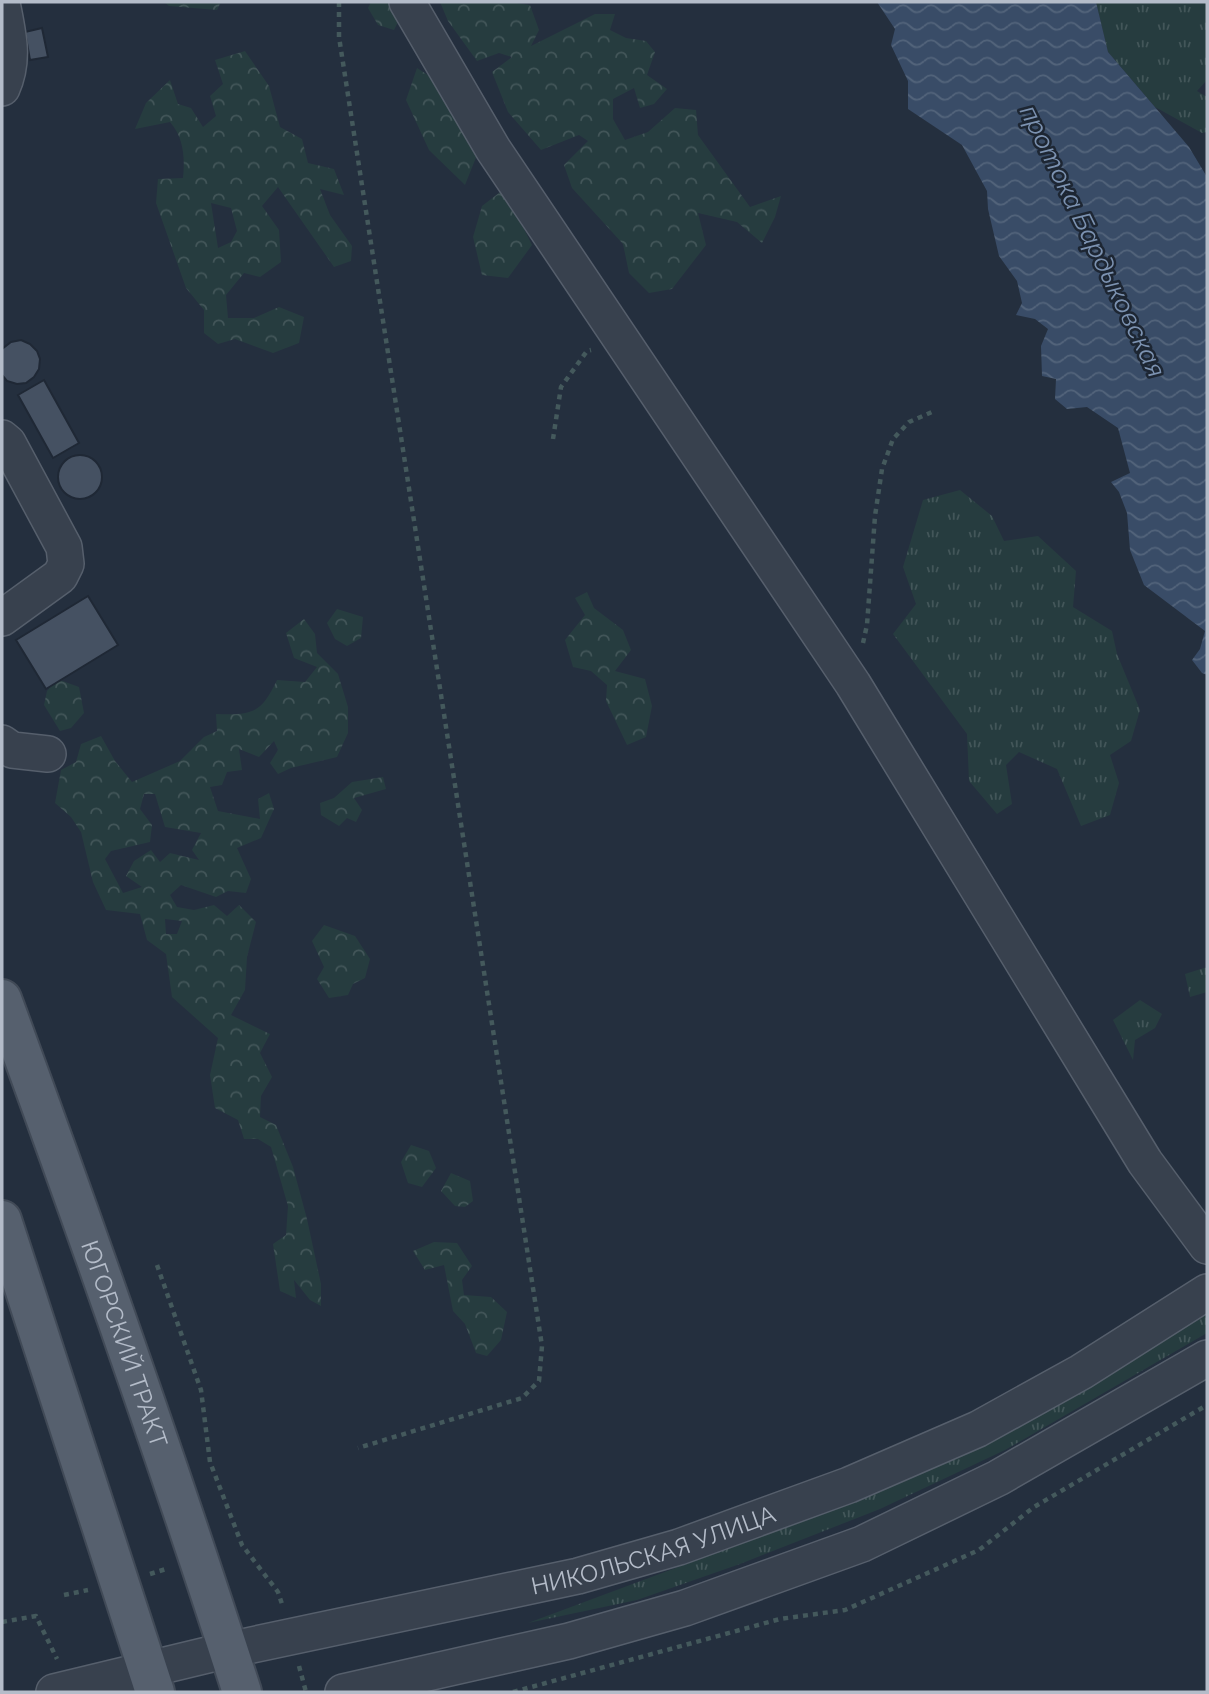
<svg xmlns="http://www.w3.org/2000/svg" width="1209" height="1694" viewBox="0 0 1209 1694" font-family="Raleway,sans-serif">
	<defs>
		<pattern id="grass-tufts" width="24" height="20" patternUnits="userSpaceOnUse" patternTransform="scale(1.75)"><rect width="24" height="20" fill="#263c3f"/><path d="M3 7l-1-3M5 7V3M7 7l1-3M15 17l-1-3M17 17v-4M19 17l1-3" fill="none" stroke="#435659"/></pattern>
		<pattern id="forest-crowns" width="20" height="18" patternUnits="userSpaceOnUse" patternTransform="scale(1.75)"><rect width="20" height="18" fill="#263c3f"/><path d="M2 6a3 3 0 1 1 6 0M12 15a3 3 0 1 1 6 0" fill="none" stroke="#435659"/></pattern>
		<pattern id="water-waves" width="16" height="10" patternUnits="userSpaceOnUse" patternTransform="scale(1.75)"><rect width="16" height="10" fill="#394c67"/><path d="M0 5q4-4 8 0t8 0" fill="none" stroke="#53647b"/></pattern>
	</defs>
	<rect width="100%" height="100%" fill="#242f3e"/>
	<!-- grass -->
	<g fill="url(#grass-tufts)">
		<path d="M 1096,2 L 1207,2 L 1207,80 L 1197,91 L 1207,97 L 1207,132 L 1202,133 L 1155,107 L 1108,52 Z"/>
		<path d="M 960,490 L 992,516 L 1004,541 L 1038,536 L 1076,571 L 1073,607 L 1112,631 L 1117,654 L 1140,710 L 1131,741 L 1110,755 L 1119,783 L 1110,815 L 1081,826 L 1057,769 L 1019,752 L 1006,765 L 1012,804 L 997,814 L 969,781 L 967,734 L 893,634 L 916,604 L 903,567 L 923,500 Z"/>
		<path d="M 1207,967 L 1207,992 L 1190,997 L 1185,974 Z"/>
		<path d="M 1140,1000 L 1162,1014 L 1155,1028 L 1135,1040 L 1133,1060 L 1113,1020 Z"/>
		<path d="M 1207,1309 L 1207,1333 L 1005,1450 L 880,1509 L 740,1564 L 637,1600 L 528,1623 L 882,1491 L 1034,1416 Z"/>
	</g>
	<!-- forest -->
	<g fill="url(#forest-crowns)" fill-rule="evenodd">
		<path d="M 164,2 L 221,2 L 217,10 L 169,6 Z"/>
		<path d="M 371,2 L 396,2 L 399,20 L 394,30 L 378,25 L 368,8 Z"/>
		<path d="M 440,2 L 510,2 L 530,5 L 539,30 L 531,46 L 595,14 L 615,14 L 610,30 L 626,38 L 646,41 L 655,52 L 647,75 L 667,89 L 654,104 L 640,108 L 634,88 L 613,99 L 613,119 L 625,140 L 648,132 L 675,108 L 696,110 L 698,135 L 750,207 L 781,196 L 775,217 L 762,243 L 737,222 L 698,213 L 706,245 L 672,289 L 649,293 L 629,273 L 623,244 L 572,188 L 564,165 L 588,141 L 579,135 L 541,150 L 508,112 L 492,72 L 512,57 L 499,53 L 477,61 L 448,21 Z"/>
		<path d="M 245,51 L 269,86 L 280,127 L 302,139 L 308,163 L 334,169 L 344,195 L 320,189 L 330,215 L 352,246 L 351,261 L 334,267 L 278,187 L 262,206 L 279,230 L 281,262 L 260,277 L 244,273 L 226,295 L 228,318 L 254,318 L 279,307 L 304,317 L 299,343 L 273,353 L 235,339 L 218,344 L 204,333 L 204,310 L 186,288 L 156,203 L 158,179 L 183,178 C 185,158 184,138 170,122 L 135,129 L 146,103 L 170,80 L 178,104 L 191,108 L 203,127 L 216,116 L 210,96 L 223,84 L 215,60 ZM 211,203 L 231,208 L 237,231 L 231,242 L 218,248 Z"/>
		<path d="M 417,68 L 448,88 L 479,150 L 465,185 L 429,150 L 406,100 Z"/>
		<path d="M 512,183 L 518,217 L 532,245 L 508,278 L 482,275 L 473,237 L 482,206 Z"/>
		<path d="M 587,592 L 594,608 L 623,630 L 631,650 L 615,671 L 645,679 L 652,706 L 646,737 L 627,745 L 606,701 L 607,685 L 591,671 L 573,667 L 565,640 L 585,615 L 575,598 Z"/>
		<path d="M 337,609 L 363,617 L 361,638 L 347,646 L 335,639 L 327,623 Z"/>
		<path d="M 304,619 L 315,634 L 317,653 L 338,674 L 348,707 L 348,733 L 337,757 L 291,768 L 278,774 L 270,763 L 278,750 L 274,741 L 259,757 L 239,749 L 242,770 L 227,772 L 222,785 L 210,787 L 218,811 L 260,819 L 258,799 L 269,793 L 274,809 L 261,838 L 237,848 L 251,879 L 246,893 L 228,891 L 216,897 L 181,885 L 170,895 L 177,907 L 194,910 L 214,905 L 227,916 L 239,905 L 256,922 L 247,957 L 245,990 L 231,1015 L 270,1034 L 260,1053 L 272,1077 L 261,1096 L 260,1117 L 276,1125 L 293,1167 L 307,1219 L 321,1284 L 321,1306 L 310,1300 L 294,1280 L 296,1298 L 280,1291 L 273,1244 L 286,1235 L 288,1206 L 271,1147 L 258,1139 L 244,1139 L 238,1120 L 215,1108 L 210,1075 L 218,1038 L 172,997 L 166,954 L 147,940 L 140,914 L 106,910 L 93,882 L 81,832 L 71,817 L 55,803 L 61,770 L 76,762 L 81,744 L 101,736 L 115,761 L 132,782 L 180,761 L 204,737 L 217,731 L 216,714 C 252,715 261,714 277,680 L 305,682 L 317,667 L 294,658 L 286,633 ZM 144,794 L 155,794 L 165,827 L 201,833 L 192,850 L 199,860 L 170,853 L 160,862 L 151,850 L 134,861 L 126,876 L 142,887 L 123,893 L 105,859 L 111,851 L 150,842 L 152,825 L 140,809 ZM 165,919 L 182,921 L 177,934 L 166,934 Z"/>
		<path d="M 57,679 L 79,687 L 84,713 L 71,728 L 60,731 L 44,705 L 47,691 Z"/>
		<path d="M 383,777 L 386,789 L 354,798 L 362,810 L 356,822 L 347,818 L 339,826 L 321,815 L 320,803 L 334,798 L 352,782 Z"/>
		<path d="M 324,925 L 355,936 L 370,959 L 365,978 L 353,984 L 348,995 L 329,998 L 317,979 L 324,967 L 312,941 Z"/>
		<path d="M 411,1145 L 429,1151 L 436,1168 L 422,1187 L 408,1183 L 401,1162 Z"/>
		<path d="M 451,1173 L 470,1181 L 473,1201 L 465,1207 L 455,1206 L 441,1191 Z"/>
		<path d="M 434,1242 L 457,1243 L 472,1266 L 462,1280 L 464,1295 L 491,1297 L 507,1312 L 501,1340 L 487,1356 L 476,1353 L 465,1324 L 453,1311 L 444,1265 L 425,1270 L 413,1251 Z"/>
	</g>
	<!-- water -->
	<path fill="url(#water-waves)" d="M 877,2 L 1096,2 L 1108,52 L 1189,147 L 1207,177 L 1207,675 L 1202,673 L 1192,660 L 1200,649 L 1205,631 L 1144,585 L 1130,550 L 1127,513 L 1119,492 L 1111,482 L 1130,473 L 1118,428 L 1087,407 L 1067,409 L 1055,399 L 1056,379 L 1042,376 L 1041,346 L 1048,329 L 1035,319 L 1016,315 L 1022,303 L 1017,281 L 999,256 L 988,209 L 987,191 L 962,145 L 908,109 L 908,81 L 891,45 L 895,29 Z"/>
	<!-- building -->
	<g fill="#455162" stroke="#1f2835" stroke-width="2">
		<path d="M 42,28 L 48,57 L 30,60 L 25,32 Z"/>
		<path d="M 21,340 L 30,344 L 37,351 L 40,359 L 39,369 L 34,377 L 26,383 L 17,384 L 7,381 L 2,375 L 2,349 L 11,342 Z"/>
		<path d="M 44,380 L 79,443 L 53,458 L 18,395 Z"/>
		<circle cx="80" cy="477" r="22"/>
		<path d="M 88,596 L 118,645 L 46,689 L 16,640 Z"/>
	</g>
	<g fill="none" stroke-linecap="round" stroke-linejoin="round">
		<defs>
			<g id="minor">
				<path d="M 407,2 L 493,149 L 853,684 L 1145,1162 L 1207,1246"/>
				<path d="M 2,3 C 8,34 15,59 2,88"/>
				<path d="M 2,438 L 8,443 L 64,547 L 66,564 L 60,576 L 2,618"/>
				<path d="M 2,743 L 12,750 L 48,754"/>
				<path id="s1" d="M 54,1692 L 228,1650 L 578,1576 L 679,1547 L 849,1485 L 978,1429 L 1081,1372 L 1207,1292"/>
				<path d="M 343,1692 L 569,1641 L 685,1608 L 862,1544 L 998,1478 L 1207,1358"/>
			</g>
			<g id="major">
				<path id="s2" d="M 2,999 C 86,1228 167,1459 242,1692"/>
				<path d="M 2,1220 L 155,1692"/>
			</g>
		</defs>
		<!-- minor casing -->
		<use href="#minor" stroke="#565f6c" stroke-width="38"/>
		<!-- major casing -->
		<use href="#major" stroke="#414a57" stroke-width="42"/>
		<!-- path -->
		<g stroke="#44595c" stroke-width="4.5" stroke-dasharray="5 5" stroke-linecap="butt">
			<path d="M 339,2 L 339,37 L 542,1346 L 539,1381 L 522,1398 L 358,1448"/>
			<path d="M 553,439 L 561,387 L 587,351 L 591,350"/>
			<path d="M 863,643 L 867,625 L 875,516 L 882,469 L 893,439 L 909,422 L 932,412"/>
			<path d="M 157,1265 L 201,1390 L 210,1462 L 242,1545 L 278,1592 L 283,1607"/>
			<path d="M 150,1574 L 169,1568"/>
			<path d="M 64,1595 L 88,1590"/>
			<path d="M 2,1622 L 36,1616 L 57,1659"/>
			<path d="M 299,1666 L 306,1692"/>
			<path d="M 513,1692 L 780,1619 L 845,1610 L 979,1550 L 1034,1507 L 1207,1405"/>
		</g>
		<!-- minor -->
		<use href="#minor" stroke="#38414e" stroke-width="35"/>
		<!-- major -->
		<use href="#major" stroke="#56606e" stroke-width="38"/>
	</g>
	<g text-anchor="middle" dominant-baseline="central" stroke-width="5" stroke-linejoin="round" paint-order="stroke">
		<!-- street labels -->
		<g font-size="24" fill="#b4bcc9" stroke="#1d2633">
			<text stroke="none"><textPath href="#s2" startOffset="366">ЮГОРСКИЙ ТРАКТ</textPath></text>
			<text stroke="none"><textPath href="#s1" startOffset="616">НИКОЛЬСКАЯ УЛИЦА</textPath></text>
		</g>
		<!-- water labels -->
		<g font-size="26" font-style="italic" fill="#7c92b1" stroke="#1d2633">
			<text transform="translate(1093 241) rotate(64)">протока Бардыковская</text>
		</g>
	</g>
	<!-- border -->
	<rect width="1209" height="1694" fill="none" stroke="#b4bcc9" stroke-width="7"/>
</svg>
